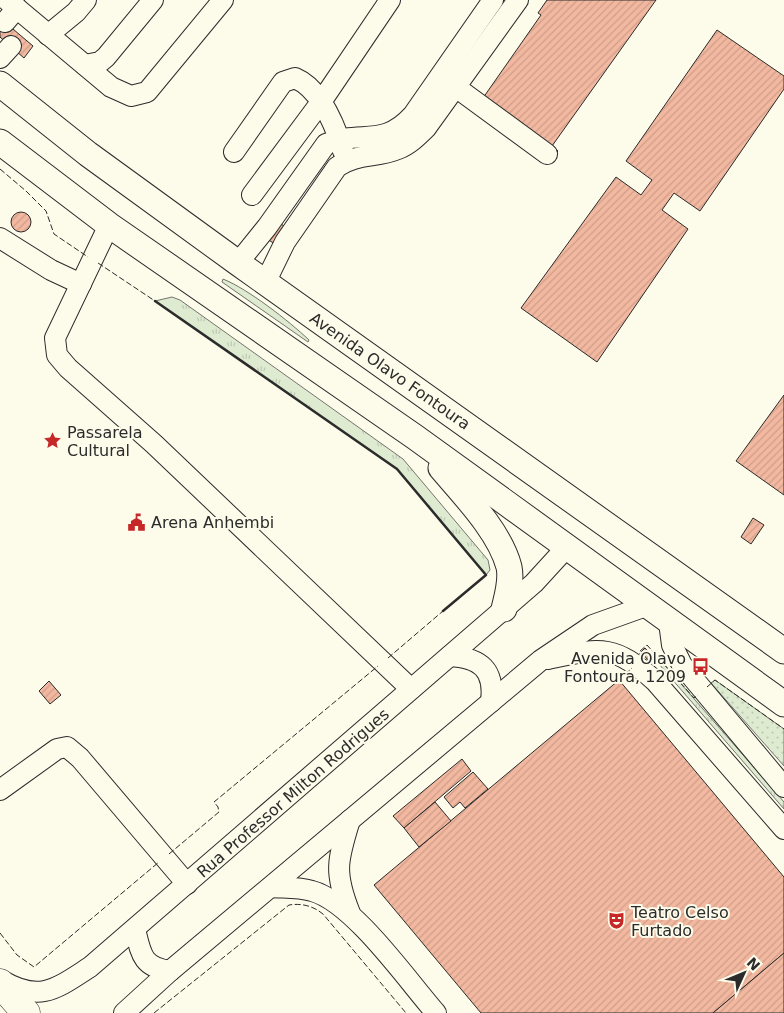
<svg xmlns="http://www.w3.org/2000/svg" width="784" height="1013" viewBox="0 0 784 1013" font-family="'DejaVu Sans',sans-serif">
	<defs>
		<pattern id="grass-tufts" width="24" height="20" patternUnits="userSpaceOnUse" patternTransform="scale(1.25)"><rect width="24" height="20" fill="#deebd1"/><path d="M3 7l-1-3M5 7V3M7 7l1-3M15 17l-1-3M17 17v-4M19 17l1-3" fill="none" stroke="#bfcab4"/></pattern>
		<pattern id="garden-dots" width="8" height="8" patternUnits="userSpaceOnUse" patternTransform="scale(1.25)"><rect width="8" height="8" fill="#deebd1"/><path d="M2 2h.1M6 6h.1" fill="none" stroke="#bfcab4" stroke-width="1.8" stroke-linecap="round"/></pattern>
		<pattern id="building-hatch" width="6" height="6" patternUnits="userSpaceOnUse" patternTransform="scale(1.25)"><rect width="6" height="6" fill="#f2b8a0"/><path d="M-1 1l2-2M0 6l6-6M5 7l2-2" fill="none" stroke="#d09e8a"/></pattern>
	</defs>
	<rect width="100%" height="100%" fill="#fdfbea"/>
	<!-- grass -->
	<g fill="url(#grass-tufts)" stroke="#74746e">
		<path d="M 223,279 C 248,289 289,321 309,340 L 308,342 L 222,282 Z"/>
		<path d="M 172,297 L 180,300 L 403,459 L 488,560 L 490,570 L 486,575 L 397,469 L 155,301 Z"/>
		<path d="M 655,654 L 784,802 L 784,809 L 652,656 Z"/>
	</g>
	<!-- garden -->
	<path fill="url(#garden-dots)" stroke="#74746e" d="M 715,680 L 784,729 L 784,766 L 711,683 Z"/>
	<!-- building -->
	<g fill="url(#building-hatch)" stroke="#2b2b2b">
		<path d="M 547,0 L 656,0 L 552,146 L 558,151 L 555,154 L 483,98 L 541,15 L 538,13 Z"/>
		<path d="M 0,18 L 33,46 L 24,58 L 0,37 Z"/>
		<path d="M 717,30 L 784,76 L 784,89 L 700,211 L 674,193 L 662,210 L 688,229 L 597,362 L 521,308 L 616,177 L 641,195 L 652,180 L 626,161 Z"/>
		<circle cx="21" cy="222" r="10"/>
		<path d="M 279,222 L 286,228 L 275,244 L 267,239 Z"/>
		<path d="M 784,395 L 784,495 L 736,461 Z"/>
		<path d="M 753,518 L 764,525 L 751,544 L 741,537 Z"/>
		<path d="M 645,648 L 652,656 L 648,660 L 641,652 Z"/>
		<path d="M 619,680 L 784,877 L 784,953 L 713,1013 L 481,1013 L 374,885 Z"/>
		<path d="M 49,681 L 61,695 L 50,704 L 39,691 Z"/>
		<path d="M 462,759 L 471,771 L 404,828 L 393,816 Z"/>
		<path d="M 473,772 L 488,789 L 465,808 L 460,802 L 453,808 L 444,797 Z"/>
		<path d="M 435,802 L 451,821 L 419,847 L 404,828 Z"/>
		<path d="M 784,953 L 784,1013 L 713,1013 Z"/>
	</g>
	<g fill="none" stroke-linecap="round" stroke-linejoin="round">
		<defs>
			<g id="minor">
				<path d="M 7,0 L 111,87 L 131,96 L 147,92 L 223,0"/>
				<path d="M 5,22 L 17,8"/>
				<path d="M 48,35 L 76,12 L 86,0"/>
				<path d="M 0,58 L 11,46"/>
				<path d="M 85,65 L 100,62 L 106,57 L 153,0"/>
				<path d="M 446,80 L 547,154"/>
				<path d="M 234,152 L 283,82 L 295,78 C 321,89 335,125 343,151"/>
				<path d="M 252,195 L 321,102 L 390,0"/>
				<path d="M 109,225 L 55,338 L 57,355 L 68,368 L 154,444 L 411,689"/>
				<path d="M 0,238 L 51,270 L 81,284"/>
				<path d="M 238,263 L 267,227 L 326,144 C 362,129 382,149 413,115 L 493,0"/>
				<path d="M 265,283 L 285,242 L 337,167 C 356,153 377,158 398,149 C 409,145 418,136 426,128 L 518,0"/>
				<path d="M 669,622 L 672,645 L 682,665 L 784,787"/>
				<path d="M 450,656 C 481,658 495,670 491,702"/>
				<path d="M 548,659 C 600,648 613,643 655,681 L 784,829"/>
				<path d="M 0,790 L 57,749 L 67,747 L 80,758 L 187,884"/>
				<path d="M 271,887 C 284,888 299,887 312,891 C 353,902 407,980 436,1013"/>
				<path d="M 350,913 C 334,873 337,861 350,820"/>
				<path d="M 135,929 C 141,954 142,967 170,971"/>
				<path d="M 1,980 C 40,1003 56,989 90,967 L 534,583 L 566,548"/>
				<path d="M 124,1013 L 170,971 L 541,660 L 593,625 L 646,606"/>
			</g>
			<g id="major">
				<path d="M 0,84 L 88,154 L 238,263 L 784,651"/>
				<path d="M 0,142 L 109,225 L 415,437 L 784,704"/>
				<path d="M 441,468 C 464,495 500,532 509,567 C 512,581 507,596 504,609"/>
			</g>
			<path id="highway" d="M 0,983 L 26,1013"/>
		</defs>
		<!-- minor casing -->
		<use href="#minor" stroke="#2b2b2b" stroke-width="22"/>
		<!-- major casing -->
		<use href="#major" stroke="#2b2b2b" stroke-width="27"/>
		<!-- highway casing -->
		<use href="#highway" stroke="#2b2b2b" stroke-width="29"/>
		<!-- minor -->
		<use href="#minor" stroke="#fdfbea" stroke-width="20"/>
		<!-- major -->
		<use href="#major" stroke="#fdfbea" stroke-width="25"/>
		<!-- highway -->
		<use href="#highway" stroke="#fdfbea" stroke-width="28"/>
		<!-- fence -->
		<g stroke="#2b2b2b" stroke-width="1" stroke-dasharray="6 2.5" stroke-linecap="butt">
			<path d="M 0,169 L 26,191 L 46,211 L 54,234 L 88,257"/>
			<path d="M 98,263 L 155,301"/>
			<path d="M 388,658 L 443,611"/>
			<path d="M 643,658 L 639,652 L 647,645 L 694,698 L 698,695"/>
			<path d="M 619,680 L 632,668"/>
			<path d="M 707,687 L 715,680 L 784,729"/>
			<path d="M 169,854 L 219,812 L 218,807 L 214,802 L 378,666"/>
			<path d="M 0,933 L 17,955 L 34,967 L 159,862"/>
			<path d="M 154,1013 L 289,905 C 302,903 313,906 323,914 L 406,1013"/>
		</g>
		<!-- wall -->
		<path stroke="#2b2b2b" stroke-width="2.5" d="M 155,301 L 397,469 L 486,575 L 443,611"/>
	</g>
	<!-- icons -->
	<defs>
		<symbol id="sight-bare" viewBox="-9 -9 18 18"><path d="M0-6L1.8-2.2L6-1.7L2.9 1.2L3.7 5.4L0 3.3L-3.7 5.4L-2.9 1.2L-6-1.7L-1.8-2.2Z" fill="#c62828" stroke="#fdfbea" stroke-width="2.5" paint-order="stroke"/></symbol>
		<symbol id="civic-bare" viewBox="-9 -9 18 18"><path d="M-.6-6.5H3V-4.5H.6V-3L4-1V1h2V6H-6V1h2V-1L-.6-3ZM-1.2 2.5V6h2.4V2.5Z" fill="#c62828" stroke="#fdfbea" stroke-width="2.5" paint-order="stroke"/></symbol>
		<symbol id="bus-bare" viewBox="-9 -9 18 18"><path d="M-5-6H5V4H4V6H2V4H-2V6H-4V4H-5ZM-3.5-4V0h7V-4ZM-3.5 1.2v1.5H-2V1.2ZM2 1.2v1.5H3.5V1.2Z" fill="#c62828" stroke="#fdfbea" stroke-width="2.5" paint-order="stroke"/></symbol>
		<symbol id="theatre-bare" viewBox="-9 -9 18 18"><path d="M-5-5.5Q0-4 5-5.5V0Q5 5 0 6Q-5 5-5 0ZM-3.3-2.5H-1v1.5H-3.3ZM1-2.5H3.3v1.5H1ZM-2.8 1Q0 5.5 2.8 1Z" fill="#c62828" stroke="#fdfbea" stroke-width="2.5" paint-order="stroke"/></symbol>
	</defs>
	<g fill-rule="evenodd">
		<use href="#sight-bare" x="40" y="428" width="25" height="25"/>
		<use href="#civic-bare" x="124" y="510" width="25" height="25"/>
		<use href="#bus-bare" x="688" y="654" width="25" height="25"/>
		<use href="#theatre-bare" x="604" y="908" width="25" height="25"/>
	</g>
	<g text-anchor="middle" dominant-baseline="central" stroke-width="4" stroke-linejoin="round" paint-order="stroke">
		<!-- street labels -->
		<g font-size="16" fill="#2b2b2b" stroke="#fdfbea">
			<text transform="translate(390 371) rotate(35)">Avenida Olavo Fontoura</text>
			<text transform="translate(293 793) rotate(-41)">Rua Professor Milton Rodrigues</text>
		</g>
		<!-- poi labels -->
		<g font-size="16" fill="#2b2b2b" stroke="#fdfbea" text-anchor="start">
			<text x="67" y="432">Passarela<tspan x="67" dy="18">Cultural</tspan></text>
			<text x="151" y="522">Arena Anhembi</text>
			<text x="686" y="658" text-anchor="end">Avenida Olavo<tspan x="686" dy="18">Fontoura, 1209</tspan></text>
			<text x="631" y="912">Teatro Celso<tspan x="631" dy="18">Furtado</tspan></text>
		</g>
	</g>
	<!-- north arrow -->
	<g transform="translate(744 973) rotate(46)" stroke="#fdfbea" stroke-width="4" paint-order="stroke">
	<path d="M0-4L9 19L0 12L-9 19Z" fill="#2b2b2b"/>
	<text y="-8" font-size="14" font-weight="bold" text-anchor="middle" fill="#2b2b2b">N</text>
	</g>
</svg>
